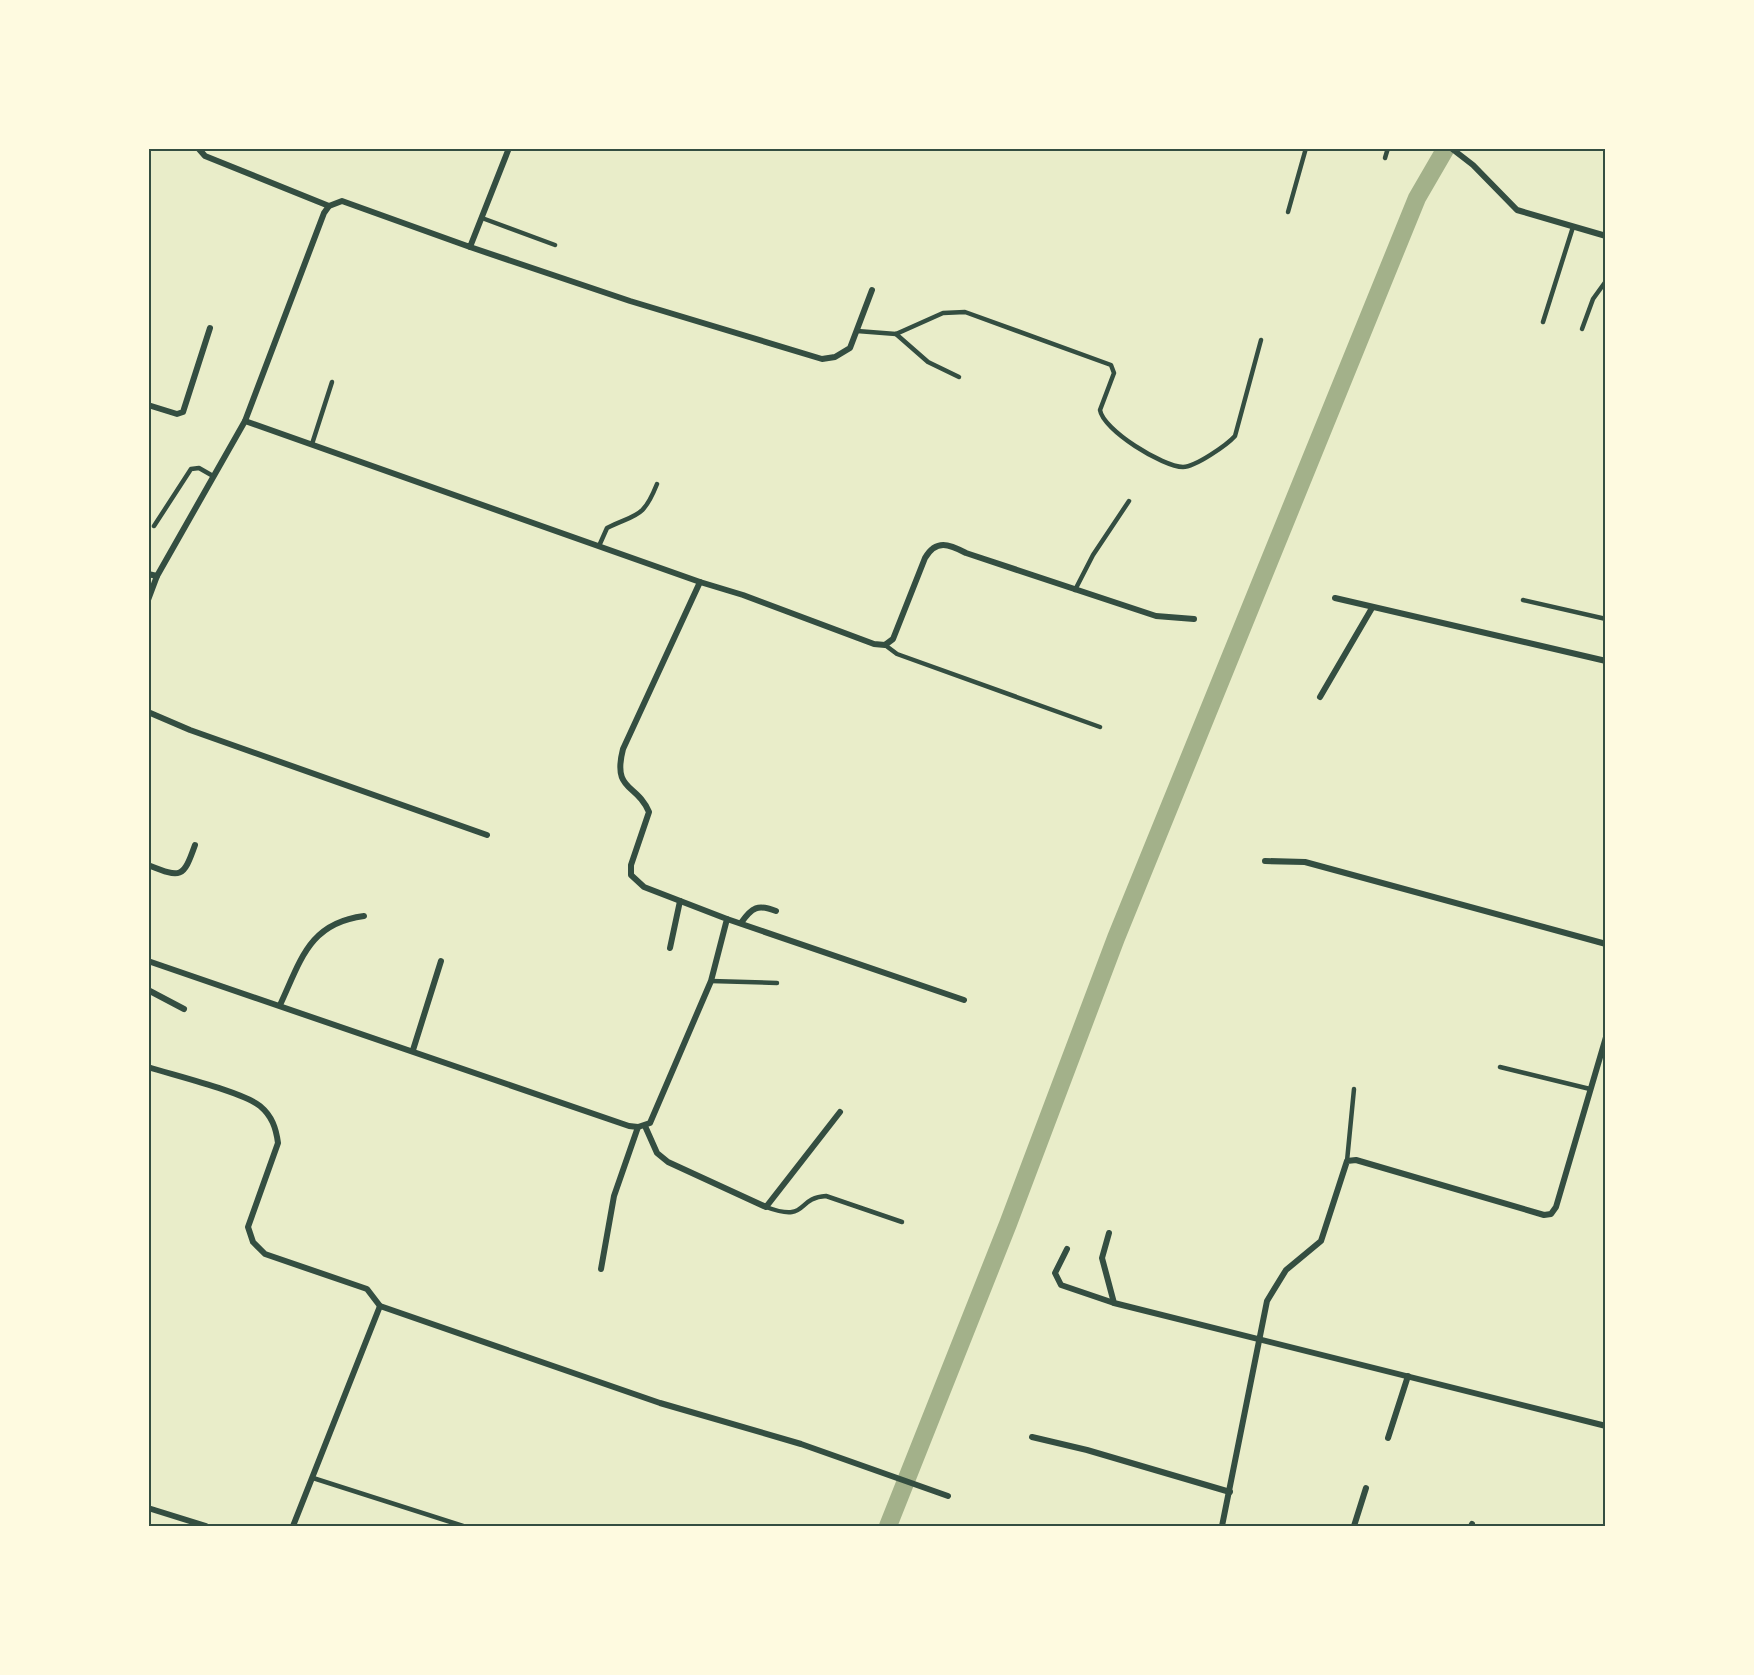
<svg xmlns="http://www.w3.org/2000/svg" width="1754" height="1675" viewBox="0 0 1754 1675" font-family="'DM Sans',sans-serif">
	<rect width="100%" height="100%" fill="#e9edc9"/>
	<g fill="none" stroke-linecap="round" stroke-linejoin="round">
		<!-- canal -->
		<path stroke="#a3b18a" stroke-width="18" d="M 888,1526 L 1008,1224 L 1116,938 L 1417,198 L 1446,148"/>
		<!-- service -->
		<g stroke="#344e41" stroke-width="4.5">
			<path d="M 1385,158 L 1388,148"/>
			<path d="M 1288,212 L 1306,148"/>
			<path d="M 482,218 L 555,245"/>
			<path d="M 1543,322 L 1573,227"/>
			<path d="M 1582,329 L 1593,299 L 1606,281"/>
			<path d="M 857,331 L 896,334 L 943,313 L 965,312 L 1111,365 L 1114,373 L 1100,410 C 1103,430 1163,467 1183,467 C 1195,467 1227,445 1235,436 L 1261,340"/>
			<path d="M 896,334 L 928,362 L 959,377"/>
			<path d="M 312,444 L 332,382"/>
			<path d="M 154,526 L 191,469 L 199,468 L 213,476"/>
			<path d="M 599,546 L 607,528 C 637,513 643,519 657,484"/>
			<path d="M 1075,590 L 1093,555 L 1129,501"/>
			<path d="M 1523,600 L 1606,619"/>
			<path d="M 885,645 L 897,654 L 1100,727"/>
			<path d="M 711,981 L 777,983"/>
			<path d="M 1500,1067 L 1590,1089"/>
			<path d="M 1347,1161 L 1354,1089"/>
			<path d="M 766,1207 C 809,1223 795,1198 826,1196 L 902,1222"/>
			<path d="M 313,1478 L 463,1526"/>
		</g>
		<!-- minor -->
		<g stroke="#344e41" stroke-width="6">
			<path d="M 198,148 L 205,156 L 329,206"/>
			<path d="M 1451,148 L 1473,165 L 1517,210 L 1606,236"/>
			<path d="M 470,247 L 630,301 L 822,359 L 835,357 L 850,348 L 872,290"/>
			<path d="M 148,405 L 177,414 L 183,412 L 210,328"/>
			<path d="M 245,421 L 700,582 L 743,595 L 874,644 L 885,645 L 893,639 L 925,558 C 936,539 949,544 966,553 L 1156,616 L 1194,619"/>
			<path d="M 148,574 L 157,576"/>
			<path d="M 1335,598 L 1606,661"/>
			<path d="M 148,600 L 157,576 L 245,421 L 324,213 L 329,206 L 342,201 L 470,247 L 509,148"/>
			<path d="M 1320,697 L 1372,608"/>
			<path d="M 148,712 L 190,730 L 487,835"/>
			<path d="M 1265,861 L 1305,862 L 1606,944"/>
			<path d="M 148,865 C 181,878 183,879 195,845"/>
			<path d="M 727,919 L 964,1000"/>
			<path d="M 741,923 C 752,907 758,904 776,911"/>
			<path d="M 670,948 L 680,901"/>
			<path d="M 148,961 L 629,1126 L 638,1127 L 650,1123 L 711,981 L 727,919 L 644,887 L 631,875 L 631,865 L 649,812 C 637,783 612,792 623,749 L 700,582"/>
			<path d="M 148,990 L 184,1009"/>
			<path d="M 280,1005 C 301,960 309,923 364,916"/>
			<path d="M 413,1050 L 441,961"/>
			<path d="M 148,1067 C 173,1075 243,1092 260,1106 C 272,1116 276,1128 278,1143 L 248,1227 L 253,1242 L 265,1254 L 367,1289 L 380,1306 L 660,1403 L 801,1444 L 948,1496"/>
			<path d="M 645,1126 L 657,1153 L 668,1162 L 766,1207 L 840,1112"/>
			<path d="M 1109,1233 L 1102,1258 L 1114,1303 L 1606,1426"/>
			<path d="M 1067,1249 L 1055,1273 L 1061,1285 L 1114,1303"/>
			<path d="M 601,1269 L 614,1196 L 638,1127"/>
			<path d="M 1032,1437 L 1087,1450 L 1230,1492"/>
			<path d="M 1388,1438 L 1408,1376"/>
			<path d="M 148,1508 L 206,1526"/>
			<path d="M 293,1526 L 380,1306"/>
			<path d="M 1222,1526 L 1267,1301 L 1286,1270 L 1321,1241 L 1347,1161 L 1356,1160 L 1544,1215 L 1551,1214 L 1556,1207 L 1606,1037"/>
			<path d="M 1354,1526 L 1366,1488"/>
			<path d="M 1471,1526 L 1472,1524"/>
		</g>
	</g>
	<!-- border -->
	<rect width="1754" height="1675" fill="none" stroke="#fefae0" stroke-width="300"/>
	<rect x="150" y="150" width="1454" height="1375" fill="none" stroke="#344e41" stroke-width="2"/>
</svg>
